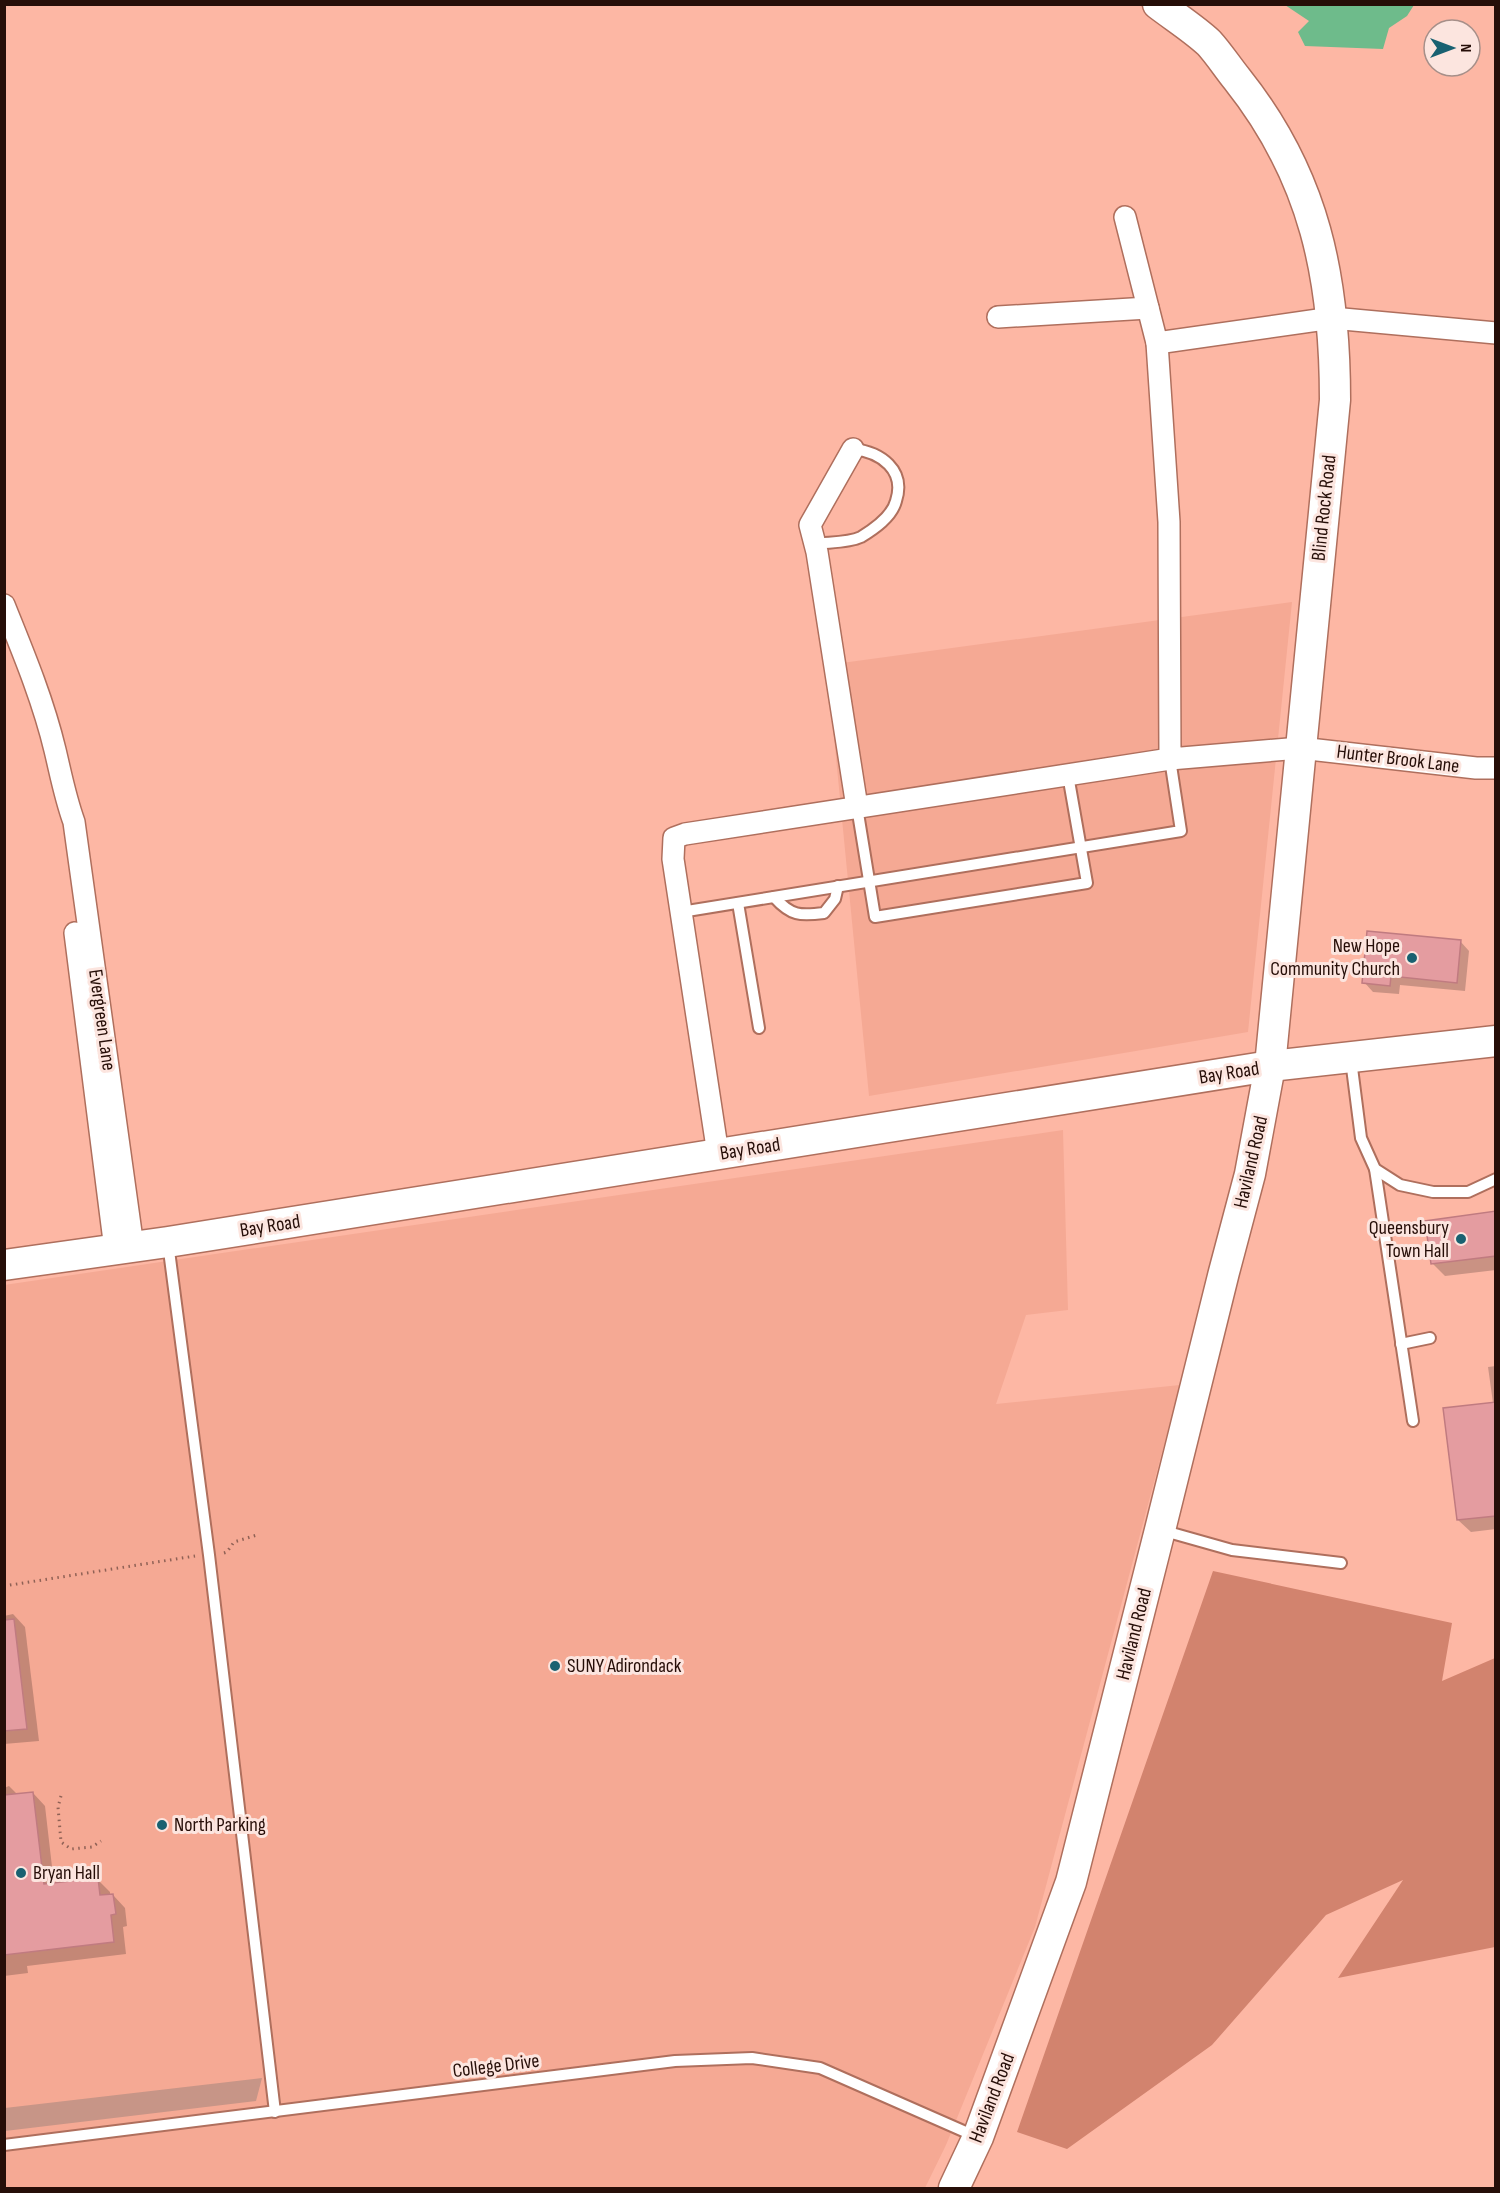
<svg xmlns="http://www.w3.org/2000/svg" width="1500" height="2193" viewBox="0 0 1500 2193" font-family="'Sofia Sans Condensed',sans-serif">
	<rect width="100%" height="100%" fill="#fdb7a4"/>
	<!-- built -->
	<g fill="#f5a994">
		<path d="M 1292,602 L 1248,1032 L 869,1096 L 827,665 Z"/>
		<path d="M 1063,1130 L 1068,1310 L 1026,1315 L 996,1404 L 1180,1385 L 1035,1927 L 946,2145 L 925,2188 L 5,2188 L 4,1285 Z"/>
	</g>
	<!-- green -->
	<path fill="#c79587" d="M 262,2078 L 256,2101 L 5,2131 L 5,2108 Z"/>
	<!-- forest -->
	<path fill="#d2836e" d="M 1213,1571 L 1452,1623 L 1442,1681 L 1495,1658 L 1495,1947 L 1338,1978 L 1403,1880 L 1326,1915 L 1212,2045 L 1067,2149 L 1017,2132 Z"/>
	<!-- water -->
	<path fill="#6ebb8b" d="M 1285,5 L 1414,5 L 1407,16 L 1389,28 L 1383,49 L 1305,46 L 1298,32 L 1309,21 Z"/>
	<!-- shadow -->
	<g fill="#0003">
		<path d="M 1460,941 L 1469,951 L 1465,991 L 1400,985 L 1399,994 L 1373,992 L 1364,982 Z"/>
		<path d="M 1496,1212 L 1496,1270 L 1445,1276 L 1433,1264 Z"/>
		<path d="M 1496,1366 L 1496,1529 L 1471,1532 L 1458,1520 L 1493,1403 L 1488,1367 Z"/>
		<path d="M 13,1614 L 25,1627 L 39,1741 L 4,1744 L 4,1616 Z"/>
		<path d="M 9,1786 L 18,1795 L 33,1793 L 45,1806 L 54,1884 L 97,1879 L 110,1892 L 110,1895 L 113,1895 L 125,1908 L 127,1926 L 123,1927 L 126,1954 L 27,1966 L 28,1973 L 4,1976 L 4,1788 Z"/>
	</g>
	<!-- building -->
	<g fill="#e49ca0" stroke="#c07b80" stroke-width="1.5">
		<path d="M 1367,931 L 1461,940 L 1457,983 L 1391,976 L 1390,986 L 1362,983 Z"/>
		<path d="M 1496,1211 L 1496,1256 L 1431,1264 L 1425,1221 Z"/>
		<path d="M 1496,1402 L 1496,1516 L 1457,1520 L 1443,1408 Z"/>
		<path d="M 14,1619 L 27,1729 L 4,1731 L 4,1620 Z"/>
		<path d="M 33,1792 L 44,1884 L 98,1878 L 100,1895 L 113,1894 L 116,1914 L 111,1915 L 114,1942 L 4,1955 L 4,1795 Z"/>
	</g>
	<g fill="none" stroke-linecap="round" stroke-linejoin="round">
		<defs>
			<g id="lane">
				<path d="M 815,544 C 828,542 848,543 861,537 C 874,529 892,517 896,501 C 906,470 881,452 853,449"/>
				<path d="M 857,807 L 875,917 L 1087,883 L 1068,775"/>
				<path d="M 774,897 C 791,916 800,916 824,913 L 835,899 L 838,886"/>
				<path d="M 738,903 L 759,1028"/>
				<path d="M 681,912 L 1181,831 L 1170,759"/>
				<path d="M 1351,1060 L 1361,1138 L 1375,1169 L 1400,1185 L 1433,1192 L 1468,1192 L 1496,1179"/>
				<path d="M 1375,1169 L 1413,1421"/>
				<path d="M 168,1243 L 209,1555 L 275,2112"/>
				<path d="M 1401,1344 L 1430,1338"/>
				<path d="M 1161,1530 L 1232,1550 L 1341,1563"/>
				<path d="M 4,2145 L 675,2061 L 752,2058 L 820,2068 L 977,2137"/>
			</g>
			<g id="street">
				<path d="M 1125,217 L 1157,343 L 1169,522 L 1170,759 L 1300,748 L 1476,768 L 1496,768"/>
				<path d="M 998,317 L 1148,308"/>
				<path d="M 1157,343 L 1332,318 L 1496,333"/>
				<path d="M 853,449 L 810,525 L 817,552 L 857,807"/>
				<path d="M 4,605 C 23,652 43,700 55,750 C 61,775 65,797 74,822 L 133,1247"/>
				<path d="M 75,933 L 115,1249"/>
				<path d="M 718,1154 L 673,859 L 674,838 L 685,834 L 1170,759"/>
			</g>
			<g id="secondary">
				<path d="M 4,1265 L 168,1242 L 1270,1066 L 1496,1041"/>
				<path d="M 954,2188 L 978,2137 L 1071,1882 L 1160,1530 L 1224,1272 L 1250,1174 L 1270,1066 L 1335,400 C 1335,278 1315,177 1237,79 C 1228,68 1219,54 1209,43 C 1194,29 1175,17 1158,4"/>
			</g>
		</defs>
		<!-- lane casing -->
		<use href="#lane" stroke="#af6f5d" stroke-width="14"/>
		<!-- street casing -->
		<use href="#street" stroke="#af6f5d" stroke-width="24"/>
		<!-- secondary casing -->
		<use href="#secondary" stroke="#af6f5d" stroke-width="33"/>
		<!-- path -->
		<g stroke="#8f6155" stroke-width="3" stroke-dasharray="1.5 4.5" stroke-linecap="butt">
			<path d="M 224,1553 L 227,1552 L 234,1542 L 257,1535"/>
			<path d="M 4,1586 L 195,1556"/>
			<path d="M 61,1796 L 58,1807 L 61,1842 L 71,1849 L 92,1847 L 101,1841"/>
		</g>
		<!-- lane -->
		<use href="#lane" stroke="#fff" stroke-width="10"/>
		<!-- street -->
		<use href="#street" stroke="#fff" stroke-width="21"/>
		<!-- secondary -->
		<use href="#secondary" stroke="#fff" stroke-width="30"/>
	</g>
	<!-- markers -->
	<g fill="#196171" stroke="#fce5df" stroke-width="2">
		<circle cx="1412" cy="958" r="6"/>
		<circle cx="1461" cy="1239" r="6"/>
		<circle cx="555" cy="1666" r="6"/>
		<circle cx="162" cy="1825" r="6"/>
		<circle cx="21" cy="1873" r="6"/>
	</g>
	<g text-anchor="middle" dominant-baseline="central" stroke-width="6" stroke-linejoin="round" paint-order="stroke">
		<!-- street labels -->
		<g font-size="20" fill="#260e08" stroke="#fce5df">
			<text transform="translate(1324 508) rotate(-84)">Blind Rock Road</text>
			<text transform="translate(1398 759) rotate(7)">Hunter Brook Lane</text>
			<text transform="translate(102 1020) rotate(82)">Evergreen Lane</text>
			<text transform="translate(1229 1073) rotate(-9)">Bay Road</text>
			<text transform="translate(750 1149) rotate(-9)">Bay Road</text>
			<text transform="translate(1251 1162) rotate(-77)">Haviland Road</text>
			<text transform="translate(270 1226) rotate(-9)">Bay Road</text>
			<text transform="translate(1134 1634) rotate(-76)">Haviland Road</text>
			<text transform="translate(496 2066) rotate(-7)">College Drive</text>
			<text transform="translate(992 2098) rotate(-69)">Haviland Road</text>
		</g>
		<!-- poi labels -->
		<g font-size="20" fill="#260e08" stroke="#fce5df" text-anchor="start">
			<text x="1400" y="946" text-anchor="end">New Hope<tspan x="1400" dy="23">Community Church</tspan></text>
			<text x="1449" y="1228" text-anchor="end">Queensbury<tspan x="1449" dy="23">Town Hall</tspan></text>
			<text x="567" y="1666">SUNY Adirondack</text>
			<text x="174" y="1825">North Parking</text>
			<text x="33" y="1873">Bryan Hall</text>
		</g>
	</g>
	<!-- border -->
	<rect width="1500" height="2193" fill="none" stroke="#260e08" stroke-width="12"/>
	<!-- north arrow -->
	<g transform="translate(1452 48) rotate(90)"><circle r="28" fill="#fce5df" stroke="#a68f89" stroke-width="1.5"/>
	<path d="M0-4.5L10 22L0 15L-10 22Z" fill="#196171"/>
	<text y="-9" font-size="16" font-weight="bold" text-anchor="middle" fill="#260e08">N</text>
	</g>
</svg>
